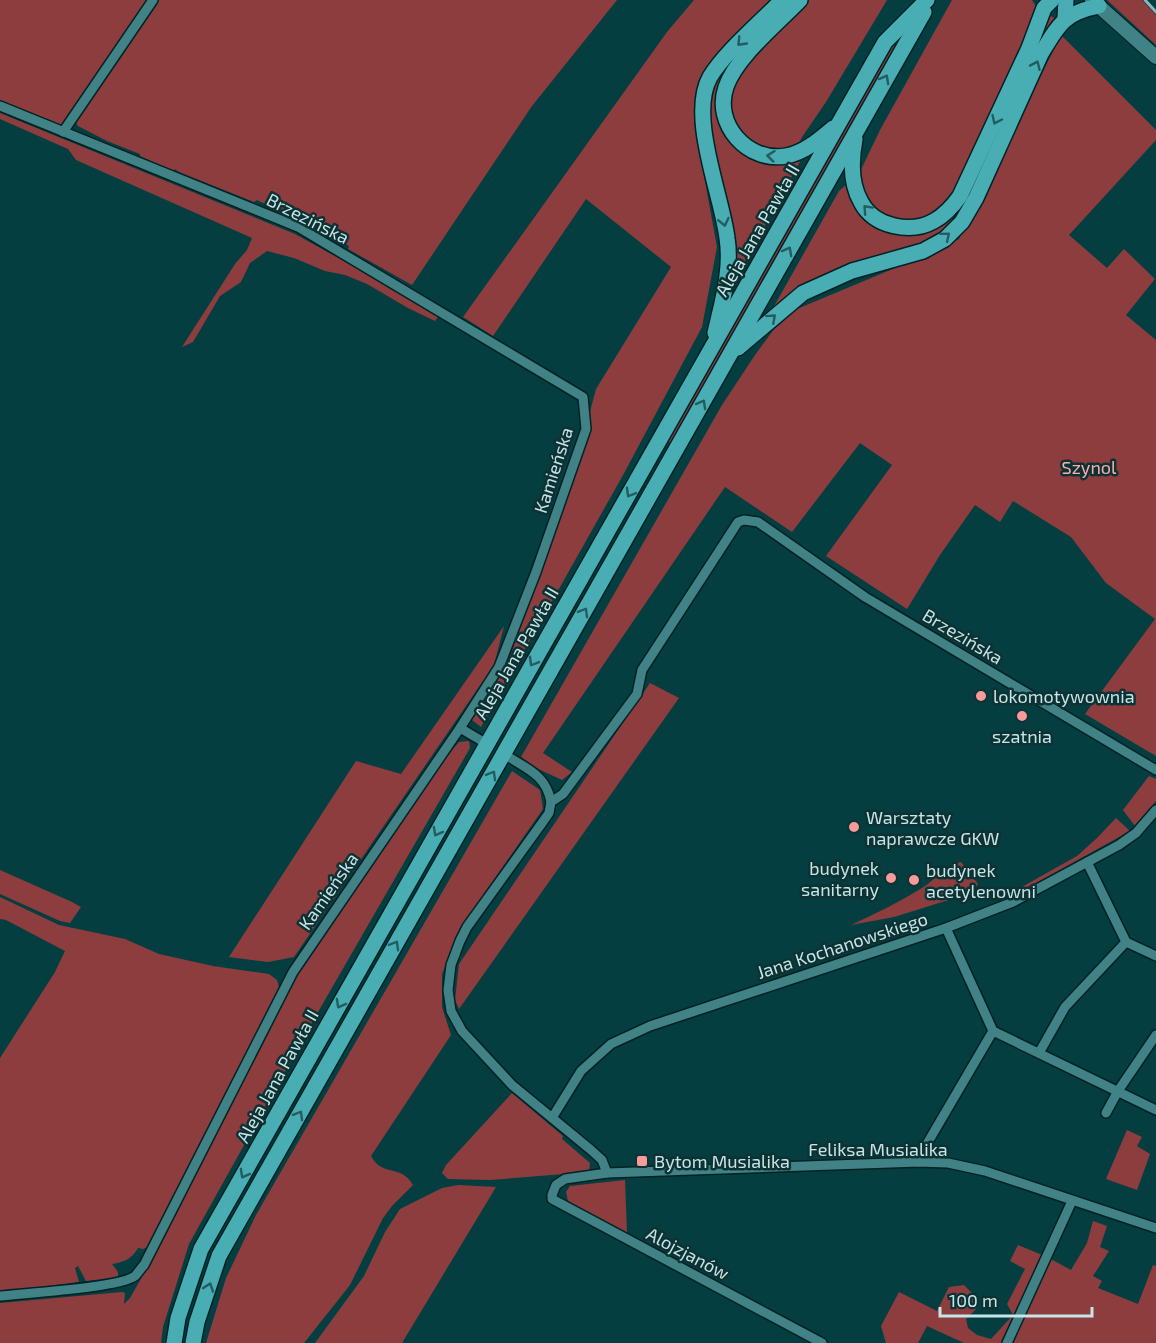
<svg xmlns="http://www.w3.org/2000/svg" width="1156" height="1343" viewBox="0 0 1156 1343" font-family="'Exo 2',sans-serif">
	<rect width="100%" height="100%" fill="#053e41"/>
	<!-- green -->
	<g fill="#8e3d3f">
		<path d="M 0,0 L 617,0 L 532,106 L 412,285 L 348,249 L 349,246 L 344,243 L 257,200 L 254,202 L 179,172 L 175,169 L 173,171 L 140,156 L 140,154 L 107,141 L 78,126 L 73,117 L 63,132 L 0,105 Z"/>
		<path d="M 694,0 L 771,0 L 705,73 L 694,121 L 717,247 L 702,327 L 622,477 L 481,727 L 472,720 L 507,664 L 565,506 L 596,389 L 671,267 L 586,199 L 493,336 L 463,317 L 667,32 Z"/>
		<path d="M 788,0 L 791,0 L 726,74 L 734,142 L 803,156 L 739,273 L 731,282 C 732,264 734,244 732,226 C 726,187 699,124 713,87 C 724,58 766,23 788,0 Z"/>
		<path d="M 806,0 L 887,0 L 826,102 L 802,137 L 797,148 L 784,153 L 748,144 C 740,134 729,121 729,107 C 726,71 782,25 806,0 Z"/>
		<path d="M 952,0 L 1032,0 L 1038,9 L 955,194 L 930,218 L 899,222 L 871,207 L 857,178 L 880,130 Z"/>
		<path d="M 1107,0 L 1142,0 L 1156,15 L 1156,45 Z"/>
		<path d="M 1049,15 L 1056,19 L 969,200 C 962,210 955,221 946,229 C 916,255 865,258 828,273 C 808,281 790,295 773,308 L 839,191 L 846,185 L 860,212 L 934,229 L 952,217 Z"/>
		<path d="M 897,34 L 903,35 L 670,443 L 668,440 L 695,392 Z"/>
		<path d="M 1061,35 L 1156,130 L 1156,140 L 1069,235 L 1107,268 L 1124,249 L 1155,279 L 1126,315 L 1156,340 L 1156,756 L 1085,714 L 1155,619 L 1106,583 L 1071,537 L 1013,501 L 1000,522 L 975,505 L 940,555 L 907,609 L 826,556 L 892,465 L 860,443 L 792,532 L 725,487 L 543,753 L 572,772 L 562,780 L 534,767 L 521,757 L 722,405 L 755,355 L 785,314 L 931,253 L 959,239 Z"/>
		<path d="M 0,113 L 295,234 L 440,314 L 435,321 L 408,308 L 367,284 L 345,275 L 325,271 L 294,258 L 267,251 L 250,263 L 241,282 L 220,296 L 193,342 L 182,347 L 235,264 L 247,250 L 252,238 L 76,160 L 68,149 L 0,119 Z"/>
		<path d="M 504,626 L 494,665 L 294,957 L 268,962 L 229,957 L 356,761 L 401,774 Z"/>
		<path d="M 650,683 L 679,698 L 459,1009 L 455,1000 L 459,964 Z"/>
		<path d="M 469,741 L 470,748 L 318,1012 L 189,1244 L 163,1327 L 161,1343 L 0,1343 L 0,1303 L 122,1292 L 125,1293 L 124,1304 L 130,1298 L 150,1263 L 202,1154 L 297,976 L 437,767 L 459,742 Z"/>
		<path d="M 512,771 L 540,790 L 543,809 L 461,927 L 442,974 L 442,1007 L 451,1035 L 371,1156 C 383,1178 400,1163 413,1185 L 392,1206 L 383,1218 L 350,1285 L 304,1343 L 206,1343 L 226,1278 L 256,1215 Z"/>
		<path d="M 1149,776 L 1156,779 L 1156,801 L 1135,826 L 1123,810 Z"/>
		<path d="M 1116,818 L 1130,831 L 1013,896 L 1011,893 L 1077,856 L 1097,838 Z"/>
		<path d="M 961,862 L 978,884 L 971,893 L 894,917 L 851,925 C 875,914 899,902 922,888 C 935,880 946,865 961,862 Z"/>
		<path d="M 0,870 L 72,902 L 81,907 L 70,923 L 60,921 L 0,894 Z"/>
		<path d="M 0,897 L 59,925 L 125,939 L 159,954 L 213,966 L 269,974 L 277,980 L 280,991 L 152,1245 L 143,1249 L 138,1248 C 132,1259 124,1262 112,1264 L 118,1272 L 118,1278 L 86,1281 L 78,1266 L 75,1268 L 79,1282 L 0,1292 L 0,1058 L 55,972 L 65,951 L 6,920 L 0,919 Z"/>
		<path d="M 512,1093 L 563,1136 L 562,1139 L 590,1163 L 589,1172 L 490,1180 L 448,1179 L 442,1173 L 446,1165 Z"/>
		<path d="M 1127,1130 L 1142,1137 L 1137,1146 L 1150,1154 L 1137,1190 L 1106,1179 Z"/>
		<path d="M 625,1180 L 627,1234 L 568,1201 L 566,1192 L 570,1186 Z"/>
		<path d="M 458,1185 L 496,1187 L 402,1343 L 315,1343 L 364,1276 L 385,1232 L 400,1209 L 442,1188 Z"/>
		<path d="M 1093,1221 L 1107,1226 L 1100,1247 L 1109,1251 L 1093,1276 L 1102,1281 L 1098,1288 L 1138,1304 L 1153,1265 L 1156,1266 L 1156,1343 L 964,1343 L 927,1326 L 918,1343 L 886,1343 L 881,1326 L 899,1292 L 937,1311 L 949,1287 L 964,1285 L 978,1299 L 976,1309 L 966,1319 L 968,1328 L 977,1335 L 991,1339 L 1013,1315 L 1007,1304 L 1025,1269 L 1010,1261 L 1018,1245 L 1047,1257 L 1071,1270 L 1087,1243 Z"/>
	</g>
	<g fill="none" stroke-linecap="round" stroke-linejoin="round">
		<defs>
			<g id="minor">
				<path d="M 0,106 L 298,227 L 583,397 L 586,429 L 536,572 L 499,667 L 460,728 L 293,972 L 144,1265 C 141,1268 138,1273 135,1276 C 119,1288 25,1293 0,1296"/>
				<path d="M 63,132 L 153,0"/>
				<path d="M 460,728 L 487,744"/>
				<path d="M 504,754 C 525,768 546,774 551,802"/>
				<path d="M 1087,862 L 1126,942 L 1156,956"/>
				<path d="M 946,928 L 993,1031 L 1156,1110"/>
				<path d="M 1039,1053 L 1065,1007 L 1126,942"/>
				<path d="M 1106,1113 L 1118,1091 L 1156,1035"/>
				<path d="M 552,1118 L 581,1071 L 611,1044 L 650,1026 L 946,928 L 1013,902 L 1119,845 L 1136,833 L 1156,810"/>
				<path d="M 919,1162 L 921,1154 L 993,1031"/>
				<path d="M 607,1173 L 602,1160 L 591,1150 L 512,1085 L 462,1031 L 451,1011 L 448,990 L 451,965 L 460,941 L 467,927 L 542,823 L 549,813 L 551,802 L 563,794 L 637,694 L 642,670 L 738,522 L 744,520 L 758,522 L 865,597 L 1156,770"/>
				<path d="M 822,1343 L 552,1199 L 552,1195 L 556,1185 L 565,1179 L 607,1173 L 919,1162 L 948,1163 L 985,1171 L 1156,1228"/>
				<path d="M 1007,1343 L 1072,1201"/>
			</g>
			<path id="secondary" d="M 1092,0 L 1156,57"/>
			<g id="primary">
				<path d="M 800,0 C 778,23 736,57 726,87 C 713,124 748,163 786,156 C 804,153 820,139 833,128"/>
				<path d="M 1065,18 L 1066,0"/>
				<path d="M 855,139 C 851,160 850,183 861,202 C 874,227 911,234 934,221 C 945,215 953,206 960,196 L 1029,48 L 1044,8 L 1052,0"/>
				<path d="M 715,333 C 722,302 732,270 727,238 C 722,196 688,116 710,77 C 726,51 760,23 782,0"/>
				<path d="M 738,348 L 803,293 L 852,271 L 923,251 L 945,239 L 962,222 L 976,198 L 1041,54 C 1059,24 1064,13 1099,6"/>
				<path d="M 174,1343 L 178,1318 L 201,1249 L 885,42 L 927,0"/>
				<path d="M 193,1343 L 197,1322 L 219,1256 L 924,12"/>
			</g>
		</defs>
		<!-- minor casing -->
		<use href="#minor" stroke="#002325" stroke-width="12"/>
		<!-- secondary casing -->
		<use href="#secondary" stroke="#002325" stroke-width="16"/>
		<!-- primary casing -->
		<use href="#primary" stroke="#002325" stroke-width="18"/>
		<!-- minor -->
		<use href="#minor" stroke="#408286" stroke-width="9"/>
		<!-- secondary -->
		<use href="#secondary" stroke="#408286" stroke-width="14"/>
		<!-- primary -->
		<use href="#primary" stroke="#49adb4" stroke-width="15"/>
		<!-- rail -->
		<path stroke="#8db4b6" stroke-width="3" d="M 1145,0 L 1156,12"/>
	</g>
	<!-- one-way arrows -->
	<defs><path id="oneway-chevron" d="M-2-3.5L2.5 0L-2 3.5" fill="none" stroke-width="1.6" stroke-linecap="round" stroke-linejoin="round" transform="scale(1.5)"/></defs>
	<g stroke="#235d61">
		<use href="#oneway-chevron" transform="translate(741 42) rotate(134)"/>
		<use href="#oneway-chevron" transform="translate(1036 65) rotate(-66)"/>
		<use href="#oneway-chevron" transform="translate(885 79) rotate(-61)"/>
		<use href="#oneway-chevron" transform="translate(996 120) rotate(115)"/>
		<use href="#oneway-chevron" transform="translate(771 156) rotate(-174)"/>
		<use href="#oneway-chevron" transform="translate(867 209) rotate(-133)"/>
		<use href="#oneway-chevron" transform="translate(724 222) rotate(77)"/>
		<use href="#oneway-chevron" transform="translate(946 236) rotate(-40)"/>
		<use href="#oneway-chevron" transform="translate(788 251) rotate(-61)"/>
		<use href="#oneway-chevron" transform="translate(772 318) rotate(-42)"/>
		<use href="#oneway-chevron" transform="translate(702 404) rotate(-61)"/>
		<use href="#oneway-chevron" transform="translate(630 493) rotate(120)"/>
		<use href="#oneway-chevron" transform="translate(584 612) rotate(-60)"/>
		<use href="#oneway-chevron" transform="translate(533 662) rotate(120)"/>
		<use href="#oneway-chevron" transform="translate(492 775) rotate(-60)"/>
		<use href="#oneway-chevron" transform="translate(437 832) rotate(119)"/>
		<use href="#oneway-chevron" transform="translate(395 945) rotate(-60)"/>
		<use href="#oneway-chevron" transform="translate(340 1004) rotate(119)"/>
		<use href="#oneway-chevron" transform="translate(299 1115) rotate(-60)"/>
		<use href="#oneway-chevron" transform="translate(244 1174) rotate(119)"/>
		<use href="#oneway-chevron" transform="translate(209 1287) rotate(-71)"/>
	</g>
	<!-- markers -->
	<g fill="#f59b9a" stroke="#0e3234" stroke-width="2">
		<circle cx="981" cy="696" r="6"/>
		<circle cx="1022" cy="716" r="6"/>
		<circle cx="854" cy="827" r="6"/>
		<circle cx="891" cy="878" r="6"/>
		<circle cx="914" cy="880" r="6"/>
		<rect x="636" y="1155" width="12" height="12" rx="3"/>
	</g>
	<g text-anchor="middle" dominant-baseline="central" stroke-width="5" stroke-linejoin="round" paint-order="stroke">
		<!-- street labels -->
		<g font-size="18" fill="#c5e5e7" stroke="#0e3234">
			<text transform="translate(308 218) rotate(27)">Brzezińska</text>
			<text transform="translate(757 230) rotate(-60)">Aleja Jana Pawła II</text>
			<text transform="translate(553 470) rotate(-72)">Kamieńska</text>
			<text transform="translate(963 636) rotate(31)">Brzezińska</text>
			<text transform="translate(516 653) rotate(-60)">Aleja Jana Pawła II</text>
			<text transform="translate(328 891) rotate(-55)">Kamieńska</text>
			<text transform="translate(842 945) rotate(-18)">Jana Kochanowskiego</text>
			<text transform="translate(277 1076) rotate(-61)">Aleja Jana Pawła II</text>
			<text x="878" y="1149">Feliksa Musialika</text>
			<text transform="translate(688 1253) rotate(28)">Alojzjanów</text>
		</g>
		<!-- park labels -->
		<g font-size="18" fill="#fbaeac" stroke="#0e3234">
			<text x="1089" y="467">Szynol</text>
		</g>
		<!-- poi labels -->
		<g font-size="18" fill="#c5e5e7" stroke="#0e3234" text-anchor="start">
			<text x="993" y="696">lokomotywownia</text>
			<text x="1022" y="736" text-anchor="middle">szatnia</text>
			<text x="866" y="817">Warsztaty<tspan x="866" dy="21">naprawcze GKW</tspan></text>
			<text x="879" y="868" text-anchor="end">budynek<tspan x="879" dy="21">sanitarny</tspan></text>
			<text x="926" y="870">budynek<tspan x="926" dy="21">acetylenowni</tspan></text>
			<text x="654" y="1161">Bytom Musialika</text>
		</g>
	</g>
	<!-- scale -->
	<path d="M940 1307v9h152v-9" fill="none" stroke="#c5e5e7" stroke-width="3"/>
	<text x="949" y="1307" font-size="18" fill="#c5e5e7" stroke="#0e3234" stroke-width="4.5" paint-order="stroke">100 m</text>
</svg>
